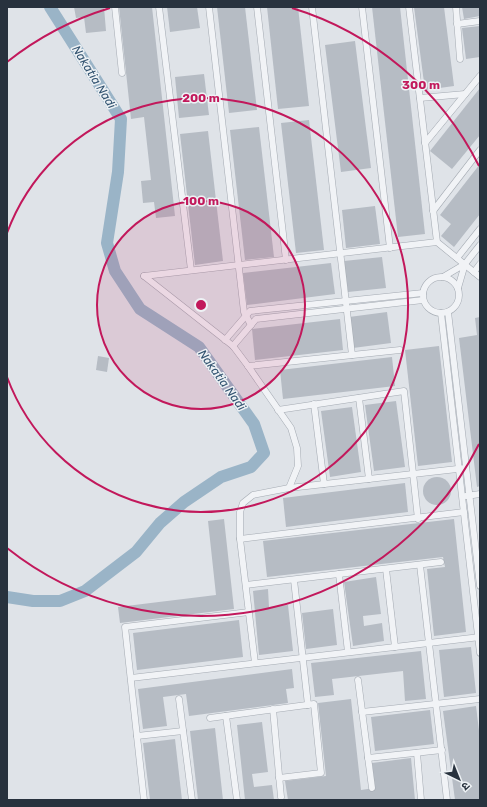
<svg xmlns="http://www.w3.org/2000/svg" width="487" height="807" viewBox="0 0 487 807" font-family="Rubik,'Noto Sans Devanagari',sans-serif">
	<rect width="100%" height="100%" fill="#dfe3e8"/>
	<g fill="none" stroke-linecap="round" stroke-linejoin="round">
		<!-- river -->
		<path stroke="#9ab4c7" stroke-width="12" d="M 7,597 L 33,601 L 60,601 L 85,591 L 136,552 L 160,523 L 184,502 L 221,477 L 251,467 L 264,453 L 254,424 L 199,347 L 140,309 L 115,271 L 107,243 L 118,172 L 121,119 L 50,7"/>
	</g>
	<!-- building -->
	<g fill="#b6bcc4">
		<path d="M 74,7 L 104,7 L 106,31 L 86,33 L 84,17 L 76,18 Z"/>
		<path d="M 119,7 L 152,7 L 175,216 L 156,218 L 154,202 L 143,203 L 141,181 L 151,180 L 144,117 L 131,119 Z"/>
		<path d="M 167,7 L 197,7 L 200,28 L 170,32 Z"/>
		<path d="M 217,7 L 245,7 L 257,110 L 229,113 Z"/>
		<path d="M 267,7 L 298,7 L 309,106 L 278,109 Z"/>
		<path d="M 372,7 L 400,7 L 425,234 L 398,237 Z"/>
		<path d="M 414,7 L 444,7 L 454,86 L 425,90 Z"/>
		<path d="M 462,7 L 480,7 L 480,16 L 464,19 Z"/>
		<path d="M 480,26 L 480,57 L 466,59 L 462,28 Z"/>
		<path d="M 355,41 L 371,168 L 341,172 L 325,45 Z"/>
		<path d="M 204,74 L 209,115 L 179,118 L 175,77 Z"/>
		<path d="M 480,88 L 480,135 L 452,169 L 430,151 Z"/>
		<path d="M 309,120 L 324,250 L 296,253 L 281,123 Z"/>
		<path d="M 259,127 L 274,257 L 245,260 L 230,130 Z"/>
		<path d="M 208,131 L 223,261 L 195,265 L 180,134 Z"/>
		<path d="M 480,164 L 480,214 L 454,247 L 441,236 L 451,224 L 440,215 Z"/>
		<path d="M 375,206 L 380,244 L 346,248 L 342,210 Z"/>
		<path d="M 382,257 L 386,288 L 348,292 L 344,261 Z"/>
		<path d="M 331,263 L 335,294 L 247,305 L 243,273 Z"/>
		<path d="M 387,312 L 391,343 L 353,348 L 349,317 Z"/>
		<path d="M 480,317 L 480,486 L 477,487 L 459,338 L 477,335 L 475,318 Z"/>
		<path d="M 340,319 L 343,350 L 255,360 L 252,329 Z"/>
		<path d="M 439,346 L 452,462 L 418,466 L 405,350 Z"/>
		<path d="M 98,356 L 109,358 L 107,372 L 96,370 Z"/>
		<path d="M 392,357 L 395,386 L 283,399 L 280,370 Z"/>
		<path d="M 396,401 L 405,467 L 374,471 L 365,405 Z"/>
		<path d="M 352,407 L 361,472 L 330,477 L 321,411 Z"/>
		<circle cx="437" cy="491" r="14"/>
		<path d="M 405,483 L 408,512 L 286,527 L 283,498 Z"/>
		<path d="M 224,519 L 234,609 L 120,623 L 118,607 L 216,595 L 208,521 Z"/>
		<path d="M 454,519 L 466,632 L 434,636 L 427,569 L 445,567 L 443,557 L 267,577 L 263,541 Z"/>
		<path d="M 376,577 L 381,614 L 363,616 L 364,626 L 382,623 L 384,641 L 353,646 L 344,582 Z"/>
		<path d="M 268,589 L 269,607 L 288,605 L 293,651 L 259,655 L 253,591 Z"/>
		<path d="M 333,609 L 337,645 L 306,649 L 302,613 Z"/>
		<path d="M 239,620 L 243,657 L 137,670 L 133,633 Z"/>
		<path d="M 471,647 L 476,693 L 444,697 L 439,650 Z"/>
		<path d="M 421,651 L 426,699 L 405,701 L 403,671 L 332,679 L 334,695 L 315,697 L 311,663 Z"/>
		<path d="M 292,669 L 294,688 L 286,689 L 288,703 L 189,716 L 186,694 L 163,697 L 167,726 L 143,729 L 138,689 Z"/>
		<path d="M 351,699 L 361,790 L 375,788 L 372,763 L 411,758 L 415,800 L 288,800 L 285,781 L 326,776 L 318,703 Z"/>
		<path d="M 476,706 L 480,739 L 480,800 L 455,800 L 443,711 Z"/>
		<path d="M 430,710 L 434,744 L 375,751 L 371,717 Z"/>
		<path d="M 262,722 L 268,772 L 252,774 L 254,787 L 272,785 L 274,800 L 245,800 L 237,725 Z"/>
		<path d="M 215,728 L 223,800 L 198,800 L 190,731 Z"/>
		<path d="M 175,739 L 182,800 L 150,800 L 143,743 Z"/>
	</g>
	<g fill="none" stroke-linecap="round" stroke-linejoin="round">
		<defs>
			<g id="street">
				<path d="M 115,7 L 122,73"/>
				<path d="M 159,7 L 191,270"/>
				<path d="M 209,7 L 244,312 L 251,325"/>
				<path d="M 257,7 L 286,260"/>
				<path d="M 312,7 L 352,355"/>
				<path d="M 362,7 L 390,248"/>
				<path d="M 409,7 L 437,242 L 480,277"/>
				<path d="M 456,7 L 460,59"/>
				<path d="M 457,24 L 480,21"/>
				<path d="M 420,98 L 465,94"/>
				<path d="M 425,143 L 480,76"/>
				<path d="M 433,211 L 480,150"/>
				<path d="M 457,258 L 480,229"/>
				<path d="M 465,264 L 480,245"/>
				<path d="M 474,272 L 480,264"/>
				<path d="M 144,276 L 437,242"/>
				<path d="M 144,276 L 233,346 L 248,366 L 291,428 L 297,448 L 298,466 L 289,488"/>
				<circle cx="441" cy="295" r="18"/>
				<path d="M 443,277 L 465,264 L 458,288"/>
				<path d="M 448,312 L 480,586"/>
				<path d="M 441,313 L 480,653"/>
				<path d="M 225,340 L 250,311 L 423,293"/>
				<path d="M 233,346 L 256,319 L 423,300"/>
				<path d="M 248,366 L 400,350"/>
				<path d="M 359,398 L 369,479"/>
				<path d="M 314,404 L 324,484"/>
				<path d="M 278,410 L 404,391 L 418,519"/>
				<path d="M 466,496 L 480,494"/>
				<path d="M 240,539 L 464,512"/>
				<path d="M 420,565 L 447,800"/>
				<path d="M 386,569 L 395,647"/>
				<path d="M 339,574 L 348,652"/>
				<path d="M 294,580 L 308,705"/>
				<path d="M 246,585 L 441,562"/>
				<path d="M 255,663 L 240,539 L 240,512 L 243,503 L 253,495 L 289,488 L 466,468"/>
				<path d="M 131,678 L 480,637"/>
				<path d="M 358,680 L 372,788"/>
				<path d="M 179,699 L 192,800"/>
				<path d="M 273,709 L 281,797"/>
				<path d="M 362,712 L 480,699"/>
				<path d="M 226,716 L 237,800"/>
				<path d="M 210,718 L 314,704 L 321,773 L 279,778"/>
				<path d="M 137,736 L 183,731"/>
				<path d="M 417,753 L 421,800"/>
				<path d="M 368,758 L 442,750"/>
				<path d="M 144,800 L 125,627 L 249,612"/>
			</g>
		</defs>
		<!-- street casing -->
		<use href="#street" stroke="#a4aab2" stroke-width="7"/>
		<!-- street -->
		<use href="#street" stroke="#f1f3f6" stroke-width="6"/>
	</g>
	<!-- distance rings -->
	<circle cx="201" cy="305" r="104" fill="#c2185b" fill-opacity=".12"/>
	<g fill="none" stroke="#c2185b" stroke-width="2">
		<circle cx="201" cy="305" r="104"/>
		<path d="M7 233A207 207 0 1 1 7 377"/>
		<path d="M479 444A311 311 0 0 1 7 548M7 62A311 311 0 0 1 110 8M292 8A311 311 0 0 1 479 166"/>
	</g>
	<g text-anchor="middle" dominant-baseline="central" stroke-width="3" stroke-linejoin="round" paint-order="stroke">
		<!-- water labels -->
		<g font-size="12" font-style="italic" fill="#335471" stroke="#eef2f5">
			<text transform="translate(94 77) rotate(58)">Nakatia Nadi</text>
			<text transform="translate(222 380) rotate(54)">Nakatia Nadi</text>
		</g>
	</g>
	<circle cx="201" cy="305" r="6" fill="#c2185b" stroke="#eef2f5" stroke-width="2"/>
	<g font-size="12" text-anchor="middle" font-weight="bold" fill="#c2185b" stroke="#eef2f5" stroke-width="3" stroke-linejoin="round" paint-order="stroke">
		<text x="421" y="89">300 m</text>
		<text x="201" y="102">200 m</text>
		<text x="201" y="205">100 m</text>
	</g>
	<!-- border -->
	<rect width="487" height="807" fill="none" stroke="#28323e" stroke-width="16"/>
	<!-- north arrow -->
	<g transform="translate(459 779) rotate(137)" stroke="#eef2f5" stroke-width="3" paint-order="stroke">
	<path d="M0-3L7 15L0 10L-7 15Z" fill="#28323e"/>
	<text y="-6" font-size="11" font-weight="bold" text-anchor="middle" fill="#28323e">उ</text>
	</g>
</svg>
